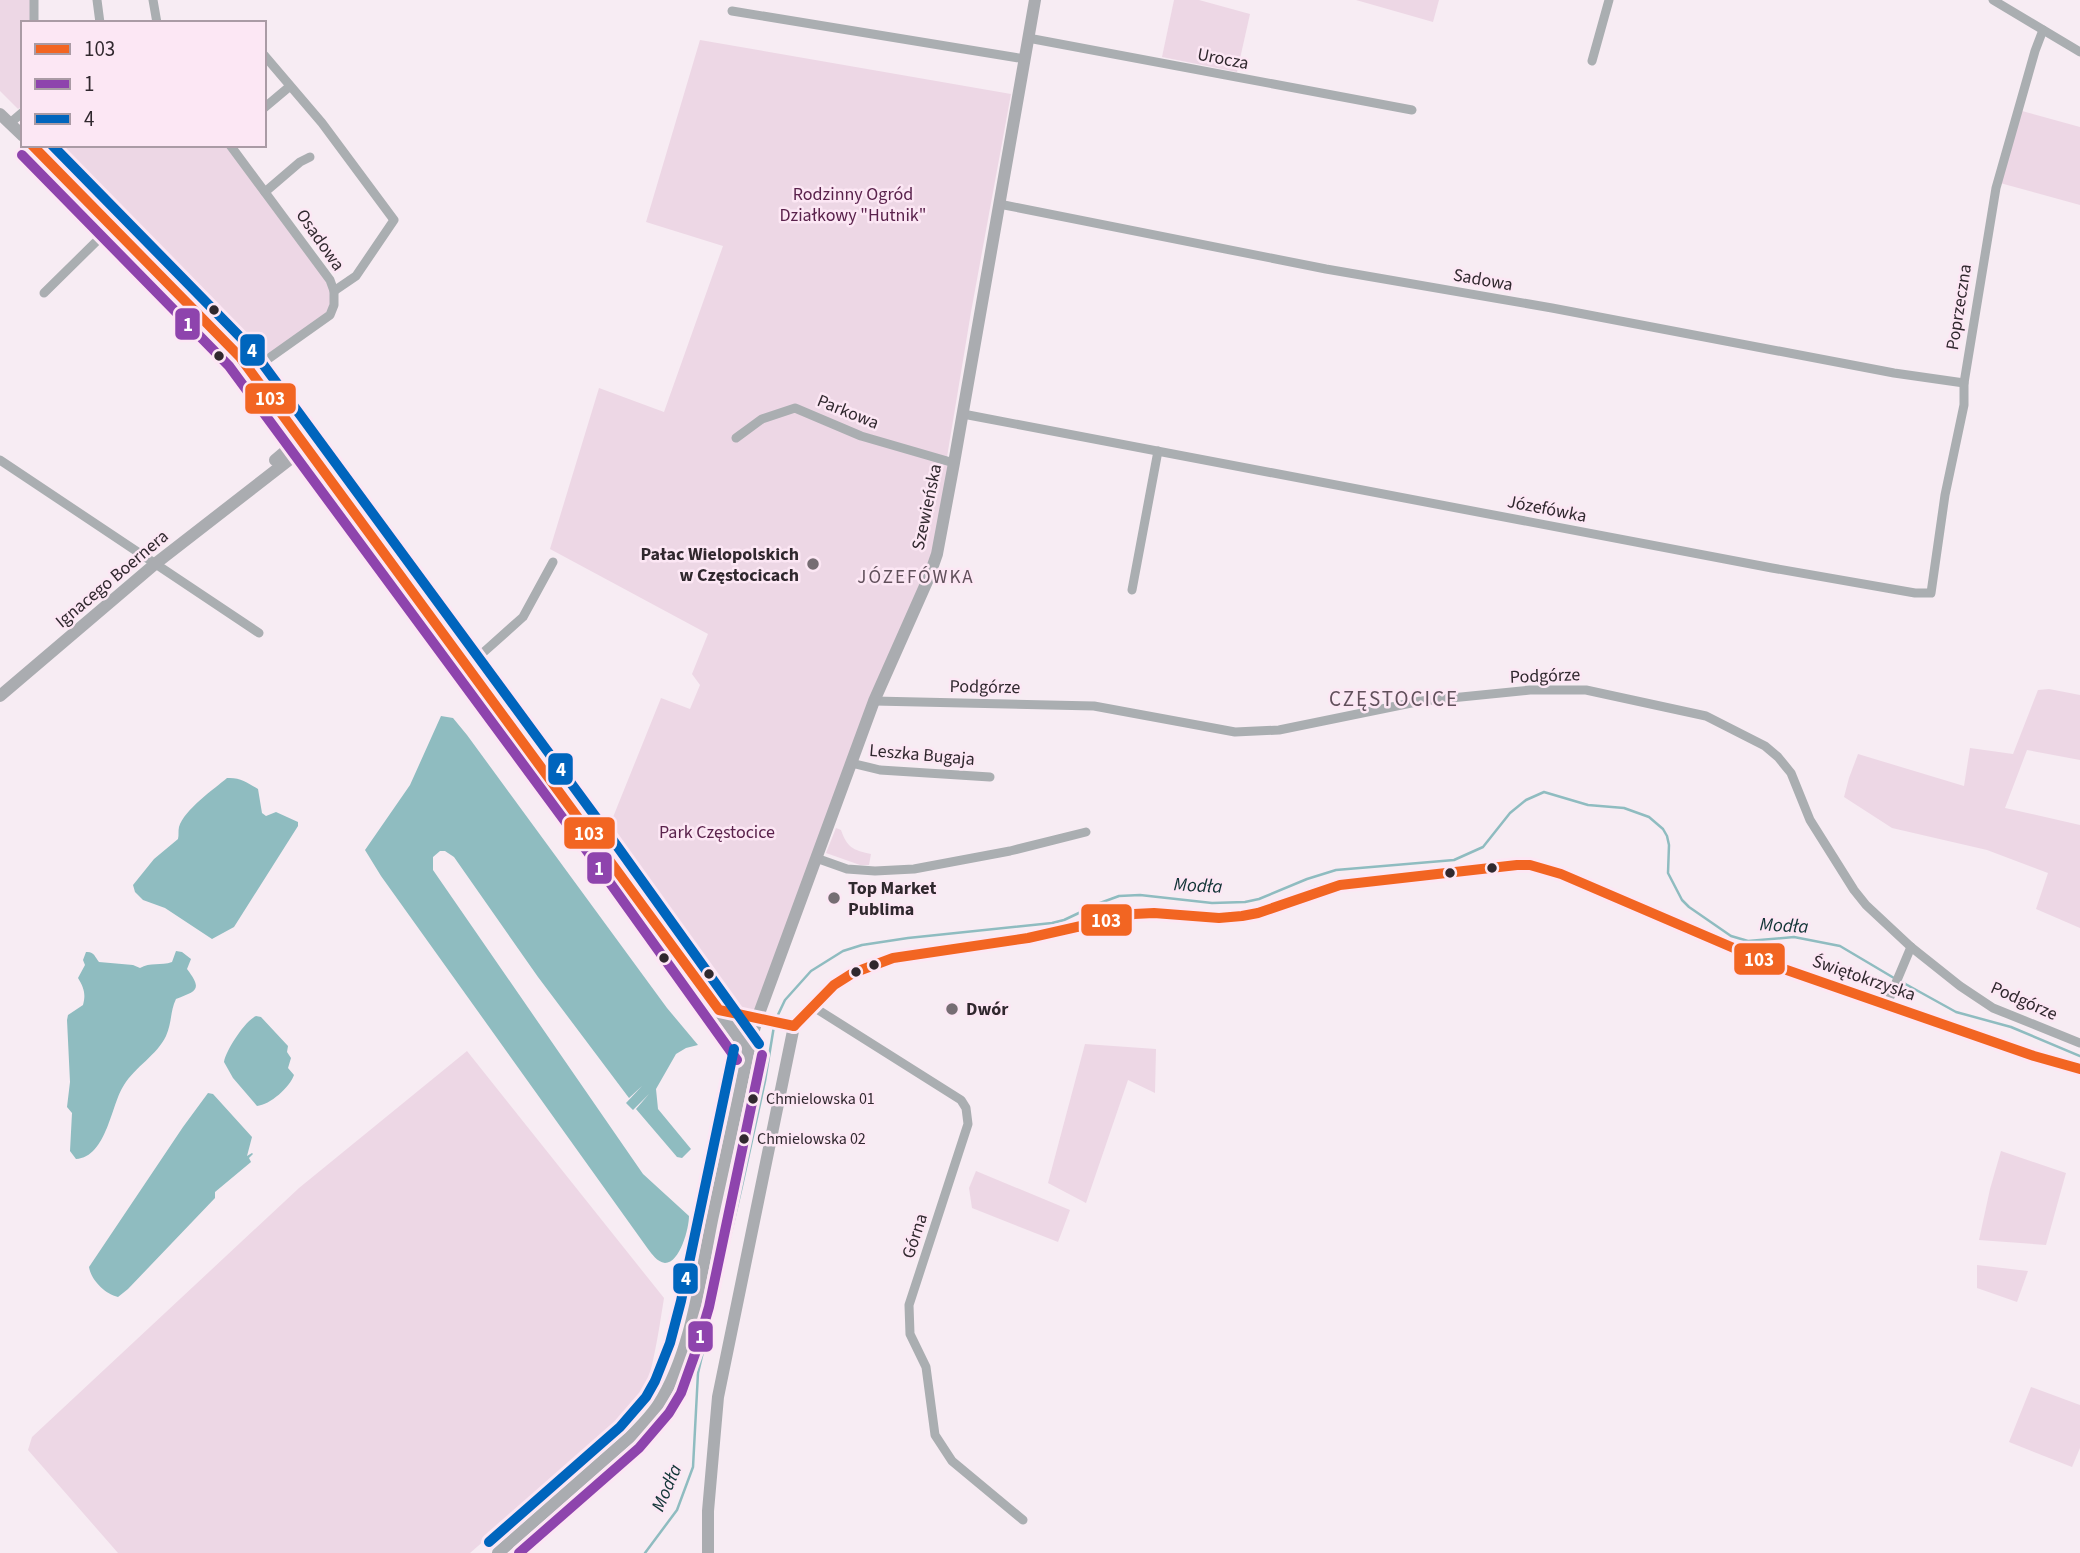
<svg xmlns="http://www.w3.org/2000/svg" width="2080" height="1553" viewBox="0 0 2080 1553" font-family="'Source Sans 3',sans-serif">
	<rect width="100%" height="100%" fill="#f7ecf3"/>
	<!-- green -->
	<g fill="#edd7e5">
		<path d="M 0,0 L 31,0 L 32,23 L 23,23 L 23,105 L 18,109 L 0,91 Z"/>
		<path d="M 1174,0 L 1199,0 L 1250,14 L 1237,72 L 1162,57 Z"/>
		<path d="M 1356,0 L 1439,0 L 1433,22 Z"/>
		<path d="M 700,40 L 1011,94 L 971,312 L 947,457 L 861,436 L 954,463 L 937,554 L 874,701 L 757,1019 L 719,1010 L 601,847 L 661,698 L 690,709 L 700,685 L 692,674 L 708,634 L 550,549 L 599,388 L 664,412 L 723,246 L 646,222 Z"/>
		<path d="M 2022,111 L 2080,127 L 2080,205 L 2000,183 Z"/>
		<path d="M 32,145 L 230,145 L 330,280 L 330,315 L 251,371 Z"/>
		<path d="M 2049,689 L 2080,695 L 2080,760 L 2027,750 L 2005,808 L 2080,825 L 2080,928 L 2036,909 L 2048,873 L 1987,850 L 1892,828 L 1844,797 L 1849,778 L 1858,754 L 1964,786 L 1970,748 L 2013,754 L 2038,690 Z"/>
		<path d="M 836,828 L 841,830 C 847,847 852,850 871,854 L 869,865 L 860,865 L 826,853 Z"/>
		<path d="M 1085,1044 L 1156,1049 L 1155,1093 L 1128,1080 L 1086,1203 L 1048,1183 Z"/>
		<path d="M 467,1051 L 664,1298 C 659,1329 651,1389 634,1415 L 547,1486 L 470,1553 L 118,1553 L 28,1450 L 32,1437 L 299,1188 Z"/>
		<path d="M 2001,1151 L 2066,1173 L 2046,1245 L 1979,1240 L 1990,1189 Z"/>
		<path d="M 976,1171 L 1070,1210 L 1058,1242 L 972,1208 L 969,1188 Z"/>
		<path d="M 1977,1265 L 2028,1271 L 2017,1302 L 1977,1288 Z"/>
		<path d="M 2031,1387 L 2080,1405 L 2080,1448 L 2072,1467 L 2009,1442 Z"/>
	</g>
	<!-- water -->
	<g fill="#8fbcc0">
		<path d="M 441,716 L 453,718 L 467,735 L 667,1008 L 698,1045 L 686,1048 L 676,1054 L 656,1089 L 658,1109 L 691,1149 L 682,1158 L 677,1157 L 636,1109 L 649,1094 L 633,1110 L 626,1103 L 642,1086 L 629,1098 L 538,977 L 454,857 L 445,851 L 440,851 L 433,857 L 433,870 L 643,1174 L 689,1216 C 689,1228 680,1263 665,1263 C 657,1262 652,1254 648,1249 L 381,876 L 365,850 L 410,785 Z"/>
		<path d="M 227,778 C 240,777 248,783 258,789 L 262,813 L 266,816 L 276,812 L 298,822 L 298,826 L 234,927 L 212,939 L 165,908 L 143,900 L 135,892 L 133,885 L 154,859 L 178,839 C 179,835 178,831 179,827 C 184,810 214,789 227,778 Z"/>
		<path d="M 176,951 L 182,952 L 191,959 L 187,969 C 202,989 198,991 176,999 C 170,1011 172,1023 166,1036 C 157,1055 135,1067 124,1085 C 111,1104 107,1157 76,1159 L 70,1151 L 72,1113 L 67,1107 L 70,1082 L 67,1020 L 68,1015 L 83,1005 C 86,994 84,988 78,978 L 85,965 L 83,960 L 86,952 C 94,951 95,957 99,962 L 133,965 L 140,968 C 150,962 161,966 172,962 Z"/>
		<path d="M 256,1016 L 261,1017 L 288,1046 L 287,1052 L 291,1058 L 288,1068 L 294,1075 C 290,1087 270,1105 257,1106 L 233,1078 L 224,1062 C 226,1050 245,1021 256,1016 Z"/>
		<path d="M 208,1093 L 213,1094 L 252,1137 L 247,1156 L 252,1153 L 253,1154 L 249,1158 L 251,1162 L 215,1192 L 215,1198 L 128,1289 L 118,1297 C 105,1294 91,1280 89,1267 L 183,1127 Z"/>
	</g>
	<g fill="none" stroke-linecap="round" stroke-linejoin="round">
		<!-- stream -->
		<g stroke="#8fbcc0" stroke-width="2.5">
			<path d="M 1900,981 L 1956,1012 L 2011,1027 L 2080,1056"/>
			<path d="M 776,1019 L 785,1000 L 811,971 L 843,951 L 862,945 L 908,938 L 1052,923 L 1064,920 L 1100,903 L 1119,896 L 1140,895 L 1212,903 L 1245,902 L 1259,899 L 1307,879 L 1336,870 L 1454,860 L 1483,847 L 1510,813 L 1526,800 L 1544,792 L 1588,805 L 1624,808 L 1649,817 L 1663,829 L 1667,836 L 1669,845 L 1668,873 L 1682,900 L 1689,907 L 1731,936 L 1748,941 L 1794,937 L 1840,946 L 1894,978"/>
			<path d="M 645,1553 L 677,1510 L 693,1467 L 698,1373 L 742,1186 L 765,1081 L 774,1026"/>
		</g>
		<!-- street -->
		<g stroke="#aaaeb1" stroke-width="9">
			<path d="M 34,0 L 34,23"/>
			<path d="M 97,0 L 100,23"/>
			<path d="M 153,0 L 157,23"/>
			<path d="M 1993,0 L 2080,52"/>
			<path d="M 732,11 L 1025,59"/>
			<path d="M 1028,38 L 1412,110"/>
			<path d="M 264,55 L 322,123 L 394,220 L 356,276 L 334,291"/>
			<path d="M 1592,61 L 1609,0"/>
			<path d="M 264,108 L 289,87"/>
			<path d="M 9,124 L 23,112"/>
			<path d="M 230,145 L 330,280 L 334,291 L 334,305 L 330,315 L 251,371"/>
			<path d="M 265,192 L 300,162 L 310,157"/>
			<path d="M 999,204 L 1326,269 L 1552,308 L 1894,373 L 1964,383"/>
			<path d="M 44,293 L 111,227"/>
			<path d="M 963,414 L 1772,568 L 1915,593 L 1931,593 L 1945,495 L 1964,405 L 1964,383 L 1996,188 L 2035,51 L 2043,30"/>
			<path d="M 736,438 L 762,419 L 795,408 L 861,436 L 954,463"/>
			<path d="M 0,460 L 259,633"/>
			<path d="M 1132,590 L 1158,451"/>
			<path d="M 467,667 L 523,617 L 553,562"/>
			<path d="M 874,701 L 1094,706 L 1235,732 L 1279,730 L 1421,701 L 1530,690 L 1586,690 L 1706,716 L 1765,746 L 1778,757 L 1791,773 L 1810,820 L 1854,890 L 1866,905 L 1911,947 L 1960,986 L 1993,1008 L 2080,1043"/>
			<path d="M 851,763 L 880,770 L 990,777"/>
			<path d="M 816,858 L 847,869 L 875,871 L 914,869 L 1010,851 L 1086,832"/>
			<path d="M 1887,1004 L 1911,947"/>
			<path d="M 812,1006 L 961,1100 L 966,1108 L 968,1124 L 909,1305 L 910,1334 L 926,1367 L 935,1435 L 952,1461 L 1023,1520"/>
		</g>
		<!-- secondary -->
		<g stroke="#aaacb0" stroke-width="12">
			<path d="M 0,114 L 23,136"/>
			<path d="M 32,145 L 240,357 L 251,371 L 461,659 L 601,847 L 748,1052"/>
			<path d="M 275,460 L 301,438"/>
			<path d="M 0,696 L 155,564 L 307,446"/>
			<path d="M 719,1010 L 757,1019 L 794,1026"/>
			<path d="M 794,1026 L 834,985 L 853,973 L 893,958 L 1028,938 L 1134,914 L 1154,913 L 1219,918 L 1242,916 L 1258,913 L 1318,891 L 1340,885 L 1517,865 L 1530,865 L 1561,874 L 1778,967 L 2034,1056 L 2080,1069"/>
			<path d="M 498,1553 L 630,1437 C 640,1427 650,1417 658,1405 C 691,1354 700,1280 712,1220 C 724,1164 737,1108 748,1052 L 757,1019 L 874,701 L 929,577 L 937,554 L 954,463 L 1035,0"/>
			<path d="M 708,1553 L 708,1511 L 718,1397 L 794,1026"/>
		</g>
		<defs>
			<g id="bus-1">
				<path d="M 32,145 L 240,357 L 719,1010 L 794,1026"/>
				<path d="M 794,1026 L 834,985 L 853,973 L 893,958 L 1028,938 L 1134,914 L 1154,913 L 1219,918 L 1242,916 L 1258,913 L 1340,885 L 1517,865 L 1530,865 L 1561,874 L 1778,967 L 2034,1056 L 2080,1069"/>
			</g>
			<g id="bus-2">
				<path d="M 22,155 L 229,366 L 590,855 L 737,1060"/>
				<path d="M 519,1553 L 639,1448 L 669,1413 L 681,1393 L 696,1351 L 709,1307 L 762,1055"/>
			</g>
			<g id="bus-3">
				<path d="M 52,145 L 251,348 L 612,839 L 759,1044"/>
				<path d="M 489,1542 L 620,1427 L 646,1397 L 655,1381 L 670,1343 L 681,1301 L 734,1049"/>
			</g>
		</defs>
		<!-- bus-1 casing -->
		<use href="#bus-1" stroke="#fce7f4" stroke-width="16"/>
		<!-- bus-2 casing -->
		<use href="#bus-2" stroke="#fce7f4" stroke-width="16"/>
		<!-- bus-3 casing -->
		<use href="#bus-3" stroke="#fce7f4" stroke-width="16"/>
		<!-- bus-1 -->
		<use href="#bus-1" stroke="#f26522" stroke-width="10"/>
		<!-- bus-2 -->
		<use href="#bus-2" stroke="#8e44ad" stroke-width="10"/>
		<!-- bus-3 -->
		<use href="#bus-3" stroke="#0065bd" stroke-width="10"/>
	</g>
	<!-- markers -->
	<g fill="#30282e" stroke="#fce7f4" stroke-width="2.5">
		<circle cx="214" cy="310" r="6"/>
		<circle cx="219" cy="356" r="6"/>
		<circle cx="1492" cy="868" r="6"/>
		<circle cx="1450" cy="873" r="6"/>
		<circle cx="664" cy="958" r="6"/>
		<circle cx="874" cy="965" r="6"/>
		<circle cx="856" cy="972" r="6"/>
		<circle cx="709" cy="974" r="6"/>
		<circle cx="753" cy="1099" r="6"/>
		<circle cx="744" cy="1139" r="6"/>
	</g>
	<g fill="#766d73" stroke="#fce7f4" stroke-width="2.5">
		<circle cx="813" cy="564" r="7"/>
		<circle cx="834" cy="898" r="7"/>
		<circle cx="952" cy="1009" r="7"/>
	</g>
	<g text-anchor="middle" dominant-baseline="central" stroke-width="5" stroke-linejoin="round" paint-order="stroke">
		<!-- bus labels -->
		<g font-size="16" fill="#30282e" stroke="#fce7f4" text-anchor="start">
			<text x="766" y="1099">Chmielowska 01</text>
			<text x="757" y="1139">Chmielowska 02</text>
		</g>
		<!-- street labels -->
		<g font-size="18" fill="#30282e" stroke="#fce7f4">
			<text transform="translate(1223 59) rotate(11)">Urocza</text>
			<text transform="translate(320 240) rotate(55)">Osadowa</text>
			<text transform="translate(1483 280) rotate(10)">Sadowa</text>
			<text transform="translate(1959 307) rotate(-81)">Poprzeczna</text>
			<text transform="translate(848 412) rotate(22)">Parkowa</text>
			<text transform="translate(927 507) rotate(-78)">Szewieńska</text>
			<text transform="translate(1547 509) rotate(11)">Józefówka</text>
			<text transform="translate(112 579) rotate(-40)">Ignacego Boernera</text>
			<text transform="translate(1545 676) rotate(-2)">Podgórze</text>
			<text transform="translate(985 687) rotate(1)">Podgórze</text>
			<text transform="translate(922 755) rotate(5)">Leszka Bugaja</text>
			<text transform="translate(1864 978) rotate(19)">Świętokrzyska</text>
			<text transform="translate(2024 1001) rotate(24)">Podgórze</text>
			<text transform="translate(915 1236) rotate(-72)">Górna</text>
		</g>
		<!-- park labels -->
		<g font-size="18" fill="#5a224c" stroke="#fce7f4">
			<text x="853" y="194">Rodzinny Ogród<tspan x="853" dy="21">Działkowy "Hutnik"</tspan></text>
			<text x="717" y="832">Park Częstocice</text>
		</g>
		<!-- poi labels -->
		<g font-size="18" font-weight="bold" fill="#30282e" stroke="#fce7f4" text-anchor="start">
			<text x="799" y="554" text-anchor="end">Pałac Wielopolskich<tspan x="799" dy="21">w Częstocicach</tspan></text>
			<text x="848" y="888">Top Market<tspan x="848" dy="21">Publima</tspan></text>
			<text x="966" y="1009">Dwór</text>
		</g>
		<!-- neighbourhood labels -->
		<g font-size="19" letter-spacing="2" fill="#61505b" stroke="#fce7f4">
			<text x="916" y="577">JÓZEFÓWKA</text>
		</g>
		<!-- water labels -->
		<g font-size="19" font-style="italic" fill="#113436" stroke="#fce7f4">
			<text transform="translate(1198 886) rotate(3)">Modła</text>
			<text transform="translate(1784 926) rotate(3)">Modła</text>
			<text transform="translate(667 1488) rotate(-67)">Modła</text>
		</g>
		<!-- quarter labels -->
		<g font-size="21" letter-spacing="2" fill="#61505b" stroke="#fce7f4">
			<text x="1394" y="699">CZĘSTOCICE</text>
		</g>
	</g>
	<g stroke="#fce7f4" stroke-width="2.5">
		<rect x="174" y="307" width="27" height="34" rx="7" fill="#8e44ad"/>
		<rect x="239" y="333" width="27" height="34" rx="7" fill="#0065bd"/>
		<rect x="244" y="382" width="53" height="33" rx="7" fill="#f26522"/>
		<rect x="547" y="752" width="27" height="34" rx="7" fill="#0065bd"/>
		<rect x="563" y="816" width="53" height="34" rx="7" fill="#f26522"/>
		<rect x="586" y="851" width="27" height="34" rx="7" fill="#8e44ad"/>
		<rect x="1080" y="903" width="53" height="34" rx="7" fill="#f26522"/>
		<rect x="1733" y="942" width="53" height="34" rx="7" fill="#f26522"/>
		<rect x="672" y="1262" width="27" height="33" rx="7" fill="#0065bd"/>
		<rect x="687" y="1320" width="27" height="33" rx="7" fill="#8e44ad"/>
	</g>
	<g font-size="19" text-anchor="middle" font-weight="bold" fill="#fff">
		<text x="188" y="331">1</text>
		<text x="252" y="357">4</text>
		<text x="270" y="405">103</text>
		<text x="561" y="776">4</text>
		<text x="589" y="840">103</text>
		<text x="599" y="875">1</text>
		<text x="1106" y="927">103</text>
		<text x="1759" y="966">103</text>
		<text x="686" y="1285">4</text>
		<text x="700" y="1343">1</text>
	</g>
	<!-- legend -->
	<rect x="21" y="21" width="245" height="126" fill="#fce7f4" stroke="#aa9ba5" stroke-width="2"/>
	<rect x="35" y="44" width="35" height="10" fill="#f26522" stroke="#aa9ba5" stroke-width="2"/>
	<text x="84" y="56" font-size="21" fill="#30282e">103</text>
	<rect x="35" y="79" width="35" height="10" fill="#8e44ad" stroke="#aa9ba5" stroke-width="2"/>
	<text x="84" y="91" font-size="21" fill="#30282e">1</text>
	<rect x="35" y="114" width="35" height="10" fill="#0065bd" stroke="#aa9ba5" stroke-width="2"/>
	<text x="84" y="126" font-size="21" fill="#30282e">4</text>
</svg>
